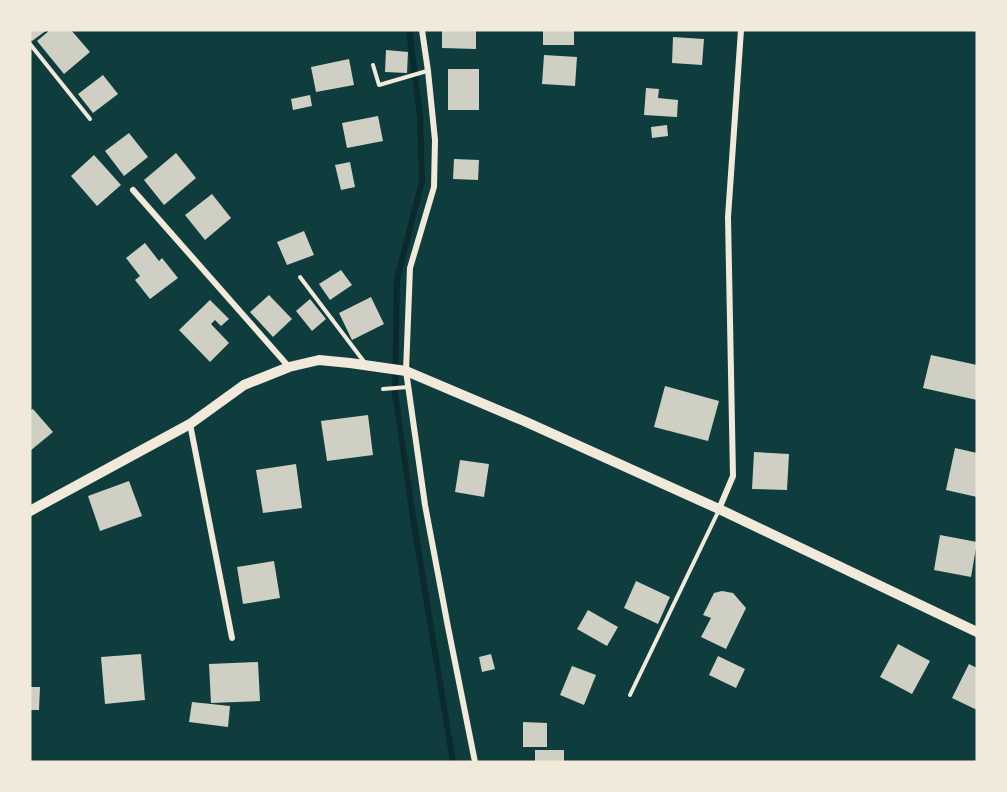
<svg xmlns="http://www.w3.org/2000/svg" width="1007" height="792" viewBox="0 0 1007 792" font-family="Manrope,sans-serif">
	<rect width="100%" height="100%" fill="#0f3d3e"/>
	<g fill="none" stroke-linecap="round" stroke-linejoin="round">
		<!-- stream -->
		<path stroke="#0a2a2b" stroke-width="6" d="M 409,30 L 420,116 L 422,181 L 397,280 L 395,393 L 413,518 L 453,762"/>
	</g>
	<!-- building -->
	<g fill="#cfcfc3">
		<path d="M 30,30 L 47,30 L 32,41 L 30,39 Z"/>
		<path d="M 50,30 L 71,30 L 90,52 L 64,74 L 37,41 Z"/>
		<path d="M 442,30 L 476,30 L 476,49 L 442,48 Z"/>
		<rect x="543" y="30" width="31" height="15"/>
		<path d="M 673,37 L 704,39 L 702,65 L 672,63 Z"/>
		<path d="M 386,50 L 408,52 L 407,73 L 385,72 Z"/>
		<path d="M 544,55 L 577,57 L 575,86 L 542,84 Z"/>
		<path d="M 349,59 L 354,85 L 316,92 L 311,67 Z"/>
		<rect x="448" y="69" width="31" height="41"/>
		<path d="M 103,75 L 118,94 L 93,113 L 78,94 Z"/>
		<path d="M 646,88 L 659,89 L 658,98 L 678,100 L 677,117 L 644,115 Z"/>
		<path d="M 310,95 L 312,106 L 293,110 L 291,99 Z"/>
		<path d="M 378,116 L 383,141 L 347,148 L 342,123 Z"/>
		<path d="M 667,125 L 668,136 L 652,138 L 651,127 Z"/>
		<path d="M 129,133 L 148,157 L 124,176 L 105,151 Z"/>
		<path d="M 176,153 L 196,178 L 164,205 L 144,180 Z"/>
		<path d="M 94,155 L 121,185 L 97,206 L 71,176 Z"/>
		<path d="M 454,159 L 479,160 L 478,180 L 453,179 Z"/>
		<path d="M 350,162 L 355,187 L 341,190 L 335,165 Z"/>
		<path d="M 212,194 L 231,218 L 205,240 L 185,215 Z"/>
		<path d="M 304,231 L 314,255 L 287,265 L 277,242 Z"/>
		<path d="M 145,243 L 159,261 L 162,258 L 178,278 L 150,299 L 135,280 L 140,276 L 126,258 Z"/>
		<path d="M 341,270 L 352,285 L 330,300 L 319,284 Z"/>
		<path d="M 269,295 L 292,319 L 273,337 L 250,312 Z"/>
		<path d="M 371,297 L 384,324 L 352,340 L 339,313 Z"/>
		<path d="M 310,299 L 326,319 L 312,331 L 296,311 Z"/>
		<path d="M 210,300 L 229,319 L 221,326 L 215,320 L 211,324 L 229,343 L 210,362 L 179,330 Z"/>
		<path d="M 931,355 L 977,365 L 977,400 L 923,388 Z"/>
		<path d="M 665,386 L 719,401 L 708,441 L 654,427 Z"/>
		<path d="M 33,409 L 53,432 L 30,451 L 30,411 Z"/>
		<path d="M 368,415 L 373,455 L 327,461 L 321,421 Z"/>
		<path d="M 955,448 L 977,453 L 977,497 L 946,490 Z"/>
		<path d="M 754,452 L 789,454 L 787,490 L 752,489 Z"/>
		<path d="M 460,460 L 489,464 L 484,497 L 455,492 Z"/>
		<path d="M 296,464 L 302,508 L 263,513 L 256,470 Z"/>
		<path d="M 129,481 L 142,516 L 100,531 L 88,496 Z"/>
		<path d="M 940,535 L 977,542 L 971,577 L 934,570 Z"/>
		<path d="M 274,561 L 280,598 L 243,604 L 237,567 Z"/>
		<path d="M 636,581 L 670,597 L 658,624 L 624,608 Z"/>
		<path d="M 722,591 L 733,593 L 746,608 L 726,649 L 701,637 L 711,618 L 703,615 L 714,593 Z"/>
		<path d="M 588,610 L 618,627 L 607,646 L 577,629 Z"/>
		<path d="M 898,644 L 930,661 L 912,694 L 880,677 Z"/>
		<path d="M 141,654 L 145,700 L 105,704 L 101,657 Z"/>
		<path d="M 491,654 L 495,669 L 482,672 L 479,657 Z"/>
		<path d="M 718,656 L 745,669 L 736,688 L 709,675 Z"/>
		<path d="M 258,662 L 260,701 L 211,703 L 209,664 Z"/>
		<path d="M 969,664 L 977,668 L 977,710 L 952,698 Z"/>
		<path d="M 572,666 L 596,675 L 584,705 L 560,695 Z"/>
		<path d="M 30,687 L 40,687 L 39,710 L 30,710 Z"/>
		<path d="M 192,702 L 230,706 L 228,727 L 189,722 Z"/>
		<path d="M 523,722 L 547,723 L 547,747 L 523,747 Z"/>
		<rect x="535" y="750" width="29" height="12"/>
	</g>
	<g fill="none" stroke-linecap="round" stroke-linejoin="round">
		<!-- service -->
		<g stroke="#f1e9da" stroke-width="4">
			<path d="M 30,44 L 90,119"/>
			<path d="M 373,65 L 379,85 L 427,71"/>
			<path d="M 300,277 L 365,363"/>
			<path d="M 383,389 L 408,387"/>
			<path d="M 630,695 L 719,510"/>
		</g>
		<!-- minor -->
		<g stroke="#f1e9da" stroke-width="6">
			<path d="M 422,30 L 428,71 L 435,140 L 434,187 L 410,268 L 406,371 L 425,505 L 448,627 L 475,762"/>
			<path d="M 133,190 L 289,367"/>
			<path d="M 190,424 L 232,638"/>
			<path d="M 719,509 L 733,476 L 728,217 L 741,30"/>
		</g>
		<!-- tertiary -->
		<path stroke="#f1e9da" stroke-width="10" d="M 30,511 L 190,424 L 244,385 L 289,367 L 319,360 L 350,363 L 406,371 L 524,421 L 719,509 L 977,632"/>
	</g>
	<!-- border -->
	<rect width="1007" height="792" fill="none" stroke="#f1e9da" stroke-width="63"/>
</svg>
